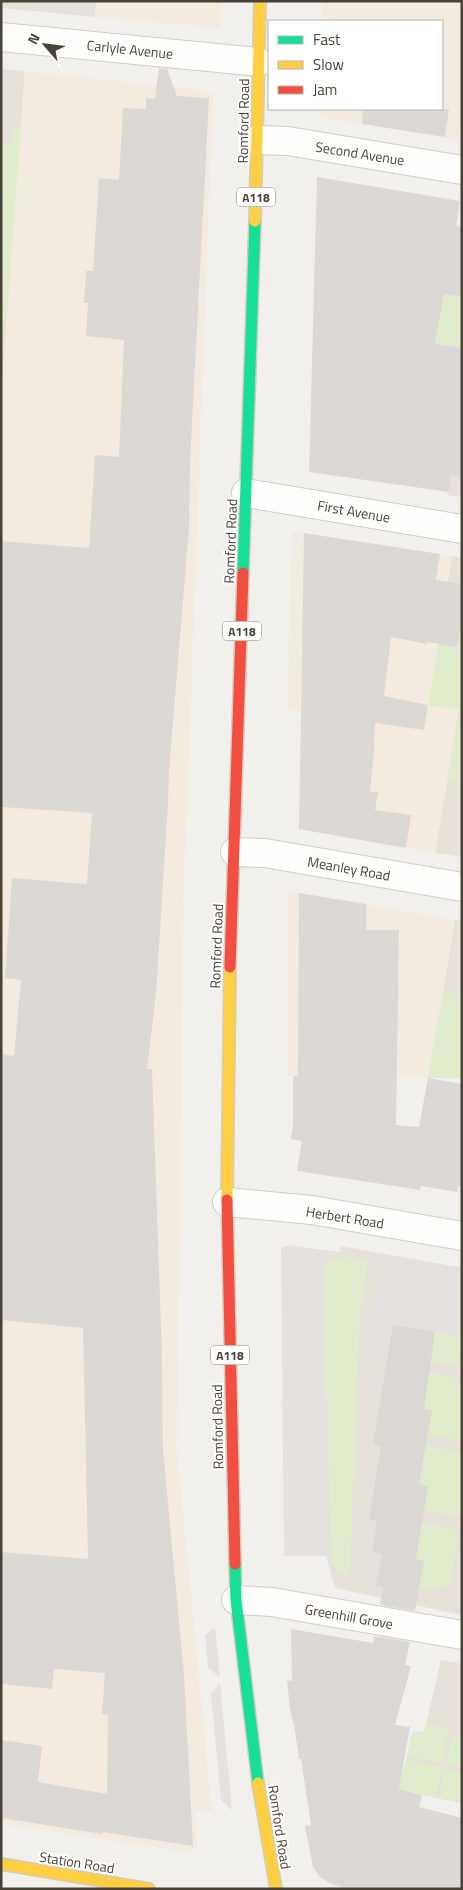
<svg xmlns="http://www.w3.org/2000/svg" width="463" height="1890" viewBox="0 0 463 1890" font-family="'Titillium Web',sans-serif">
	<rect width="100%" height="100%" fill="#f2f0ed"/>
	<!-- residential -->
	<g fill="#e6e2da">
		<path d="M 1,1 L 96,1 L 95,17 L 1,8 Z"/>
		<path d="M 1,69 L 25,71 L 1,396 Z"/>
		<path d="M 462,411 L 462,497 L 448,495 Z"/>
		<path d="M 452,556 L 462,558 L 462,857 L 435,853 L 459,710 L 438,644 Z"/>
		<path d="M 455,920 L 462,921 L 462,1078 L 428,1078 Z"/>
		<path d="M 341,1246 L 462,1268 L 462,1615 L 335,1588 L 326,1555 L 323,1250 L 340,1252 Z"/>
		<path d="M 441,1660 L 462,1664 L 462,1803 L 422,1795 L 404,1769 L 413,1731 L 424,1732 Z"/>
	</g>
	<!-- commercial -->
	<g fill="#f4ebe0">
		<path d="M 96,1 L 220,1 L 220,28 L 95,17 Z"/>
		<path d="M 322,1 L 462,1 L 462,119 L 458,140 L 320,117 L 320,109 L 442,109 L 442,21 L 322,21 Z"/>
		<path d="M 25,71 L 192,89 L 213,94 L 183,916 L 177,1451 L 212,1811 L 195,1812 L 197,1846 L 190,1853 L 1,1824 L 1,396 Z"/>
		<path d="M 292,531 L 452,556 L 428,704 L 459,709 L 435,853 L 304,830 L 302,711 L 287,710 Z"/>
		<path d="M 287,891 L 455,920 L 428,1078 L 338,1076 L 338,1074 L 288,1076 Z"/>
	</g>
	<!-- green -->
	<g fill="#e1eccd">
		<path d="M 13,126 L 21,126 L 6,331 L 1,330 L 1,144 L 12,145 Z"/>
		<path d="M 456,227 L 449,295 L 462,297 L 462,348 L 435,344 Z"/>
		<path d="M 461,625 L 462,625 L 462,799 L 459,798 L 462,783 L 447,781 L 459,710 L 428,705 L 438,644 L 457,647 Z"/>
		<path d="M 443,992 L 462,995 L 462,1078 L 428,1078 Z"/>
		<path d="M 345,1257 L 368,1261 L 360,1312 L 350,1576 C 335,1574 333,1564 331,1551 L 323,1270 L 329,1261 Z"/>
		<path d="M 435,1332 L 462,1337 L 458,1366 L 431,1362 Z"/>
		<path d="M 429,1373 L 459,1378 L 462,1403 L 462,1440 L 428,1435 L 432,1411 L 424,1409 Z"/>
		<path d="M 426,1446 L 462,1452 L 461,1517 L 424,1511 L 428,1486 L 419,1484 Z"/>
		<path d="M 422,1524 L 460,1530 L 451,1582 L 440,1590 L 419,1587 L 424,1561 L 416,1559 Z"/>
		<path d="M 426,1724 L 448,1728 L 443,1763 L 407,1756 L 413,1731 L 424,1732 Z"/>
		<path d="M 452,1736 L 462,1738 L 462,1767 L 446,1764 Z"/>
		<path d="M 406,1760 L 443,1768 L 435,1797 L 398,1789 Z"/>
		<path d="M 445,1770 L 462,1773 L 462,1803 L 439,1797 Z"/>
	</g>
	<!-- parking -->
	<g fill="#e4e1de">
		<path d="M 289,1245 L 323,1250 L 326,1556 L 284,1556 L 281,1248 Z"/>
		<path d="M 384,1254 L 462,1268 L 462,1307 L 456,1336 L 371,1321 Z"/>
		<path d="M 215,1627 L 220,1677 L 208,1668 L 205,1635 Z"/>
		<path d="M 220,1683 L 232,1810 L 221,1800 L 211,1694 Z"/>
	</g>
	<!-- building -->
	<g fill="#dcd9d5">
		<path d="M 159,68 L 167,69 L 177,96 L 209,98 L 190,462 L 189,528 L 169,771 L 168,804 L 156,994 L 147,1069 L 152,1069 L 162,1355 L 163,1449 L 184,1675 L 193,1846 L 103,1832 L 103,1834 L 1,1818 L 1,1740 L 42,1746 L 38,1782 L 107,1794 L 108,1715 L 102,1714 L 105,1673 L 54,1669 L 52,1689 L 1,1684 L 1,1552 L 88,1559 L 83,1328 L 1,1320 L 1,1054 L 14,1056 L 21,980 L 5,978 L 12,878 L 87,884 L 92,813 L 1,807 L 1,541 L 89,548 L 95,455 L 119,457 L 124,340 L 86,336 L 88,303 L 84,303 L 86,271 L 93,271 L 99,178 L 119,180 L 123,108 L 146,109 L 146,98 L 155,99 Z"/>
		<path d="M 363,109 L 449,109 L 445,137 L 362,124 Z"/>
		<path d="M 317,177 L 460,201 L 456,226 L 462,227 L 462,297 L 444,294 L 435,344 L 462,348 L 462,477 L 451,475 L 449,492 L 309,472 Z"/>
		<path d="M 304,533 L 440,554 L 436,580 L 462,584 L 462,620 L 457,647 L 427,642 L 427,644 L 391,637 L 384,696 L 428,705 L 424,730 L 375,723 L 374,751 L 370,792 L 378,792 L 375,810 L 411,815 L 406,848 L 299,829 Z"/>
		<path d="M 299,893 L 366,904 L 366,930 L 399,930 L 396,1125 L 419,1127 L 428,1078 L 462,1084 L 462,1187 L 458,1186 L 457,1192 L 421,1186 L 420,1190 L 297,1171 L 302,1141 L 291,1139 L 293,1124 L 293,1076 L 298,1076 Z"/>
		<path d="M 393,1325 L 435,1332 L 424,1409 L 432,1410 L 419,1484 L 428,1486 L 416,1559 L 424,1561 L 415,1611 L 380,1605 L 383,1587 L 376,1586 L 382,1554 L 372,1552 L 377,1521 L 369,1520 L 381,1446 L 373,1444 Z"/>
		<path d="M 291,1629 L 373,1643 L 374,1636 L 410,1642 L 405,1665 L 411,1666 L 395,1725 L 410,1727 L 399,1789 L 422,1795 L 419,1807 L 462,1818 L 462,1889 L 348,1889 L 332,1884 L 320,1877 L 313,1867 L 305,1826 L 311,1825 L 301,1759 L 299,1759 L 295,1731 L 290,1709 L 287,1680 L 292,1681 Z"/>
	</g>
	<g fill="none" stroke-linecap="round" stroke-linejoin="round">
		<defs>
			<g id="street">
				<path d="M 1,37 L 259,62"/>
				<path d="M 258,140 L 288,141 L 462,170"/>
				<path d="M 246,493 L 462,529"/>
				<path d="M 235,852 L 265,853 L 462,887"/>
				<path d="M 227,1202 L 312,1210 L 462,1236"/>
				<path d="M 236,1600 L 272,1602 L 462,1635"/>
			</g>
			<g id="fast">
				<path d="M 243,573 L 255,221"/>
				<path d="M 235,1564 L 236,1600 L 258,1783"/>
			</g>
			<g id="slow">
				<path d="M 255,221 L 260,1"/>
				<path d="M 227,1200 L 230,967"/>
				<path d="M 258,1783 L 276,1889"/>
				<path d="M 1,1864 L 149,1889"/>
			</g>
			<g id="jam">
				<path d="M 230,967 L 243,573"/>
				<path d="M 227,1200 L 235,1564"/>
			</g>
		</defs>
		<!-- street casing -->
		<use href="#street" stroke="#d0cecb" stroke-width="30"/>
		<!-- fast casing -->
		<use href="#fast" stroke="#d5ccba" stroke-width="14"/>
		<!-- slow casing -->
		<use href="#slow" stroke="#d5ccba" stroke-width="14"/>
		<!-- jam casing -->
		<use href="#jam" stroke="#d5ccba" stroke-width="14"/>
		<!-- street -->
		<use href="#street" stroke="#fdfdfc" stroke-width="28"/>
		<!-- fast -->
		<use href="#fast" stroke="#16e098" stroke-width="11"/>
		<!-- slow -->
		<use href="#slow" stroke="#ffcf43" stroke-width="11"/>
		<!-- jam -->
		<use href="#jam" stroke="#f24e42" stroke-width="11"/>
	</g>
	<g text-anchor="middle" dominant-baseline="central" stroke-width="4" stroke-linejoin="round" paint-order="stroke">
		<!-- shield labels -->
		<g fill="#fff" stroke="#807b74" stroke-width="1">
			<rect x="237" y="187.5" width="38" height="19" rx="4"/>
			<rect x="223" y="621.5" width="38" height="19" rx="4"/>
			<rect x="211" y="1345.5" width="38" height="19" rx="4"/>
		</g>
		<g font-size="12" font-weight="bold" fill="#494238">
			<text x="256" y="197">A118</text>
			<text x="242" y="631">A118</text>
			<text x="230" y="1355">A118</text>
		</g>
		<!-- street labels -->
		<g font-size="14" fill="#494238" stroke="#fff">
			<text transform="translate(130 49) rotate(6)">Carlyle Avenue</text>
			<text transform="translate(243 121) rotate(-89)">Romford Road</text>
			<text transform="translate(360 153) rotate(9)">Second Avenue</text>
			<text transform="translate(354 511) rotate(10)">First Avenue</text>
			<text transform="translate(230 541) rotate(-88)">Romford Road</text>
			<text transform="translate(349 868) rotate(10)">Meanley Road</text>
			<text transform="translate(216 946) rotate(-88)">Romford Road</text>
			<text transform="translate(345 1217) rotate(9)">Herbert Road</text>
			<text transform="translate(217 1427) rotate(-91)">Romford Road</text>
			<text transform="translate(349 1616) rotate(10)">Greenhill Grove</text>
			<text transform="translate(280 1827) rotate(81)">Romford Road</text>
			<text transform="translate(77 1862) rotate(9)">Station Road</text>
		</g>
	</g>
	<!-- border -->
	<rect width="463" height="1890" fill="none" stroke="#494238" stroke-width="5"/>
	<!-- legend -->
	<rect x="268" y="20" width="175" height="90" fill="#ffffff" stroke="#b6b3af"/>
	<rect x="278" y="36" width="25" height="8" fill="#16e098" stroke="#b6b3af"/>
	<text x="313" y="45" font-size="15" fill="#494238">Fast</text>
	<rect x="278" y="61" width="25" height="8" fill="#ffcf43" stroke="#b6b3af"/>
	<text x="313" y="70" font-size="15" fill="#494238">Slow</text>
	<rect x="278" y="86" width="25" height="8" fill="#f24e42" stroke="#b6b3af"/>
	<text x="313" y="95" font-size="15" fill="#494238">Jam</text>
	<!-- north arrow -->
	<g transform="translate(45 45) rotate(298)" stroke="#ffffff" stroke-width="4" paint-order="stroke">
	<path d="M0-4L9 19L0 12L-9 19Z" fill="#494238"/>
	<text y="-8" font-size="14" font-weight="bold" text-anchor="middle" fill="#494238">N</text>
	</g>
</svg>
